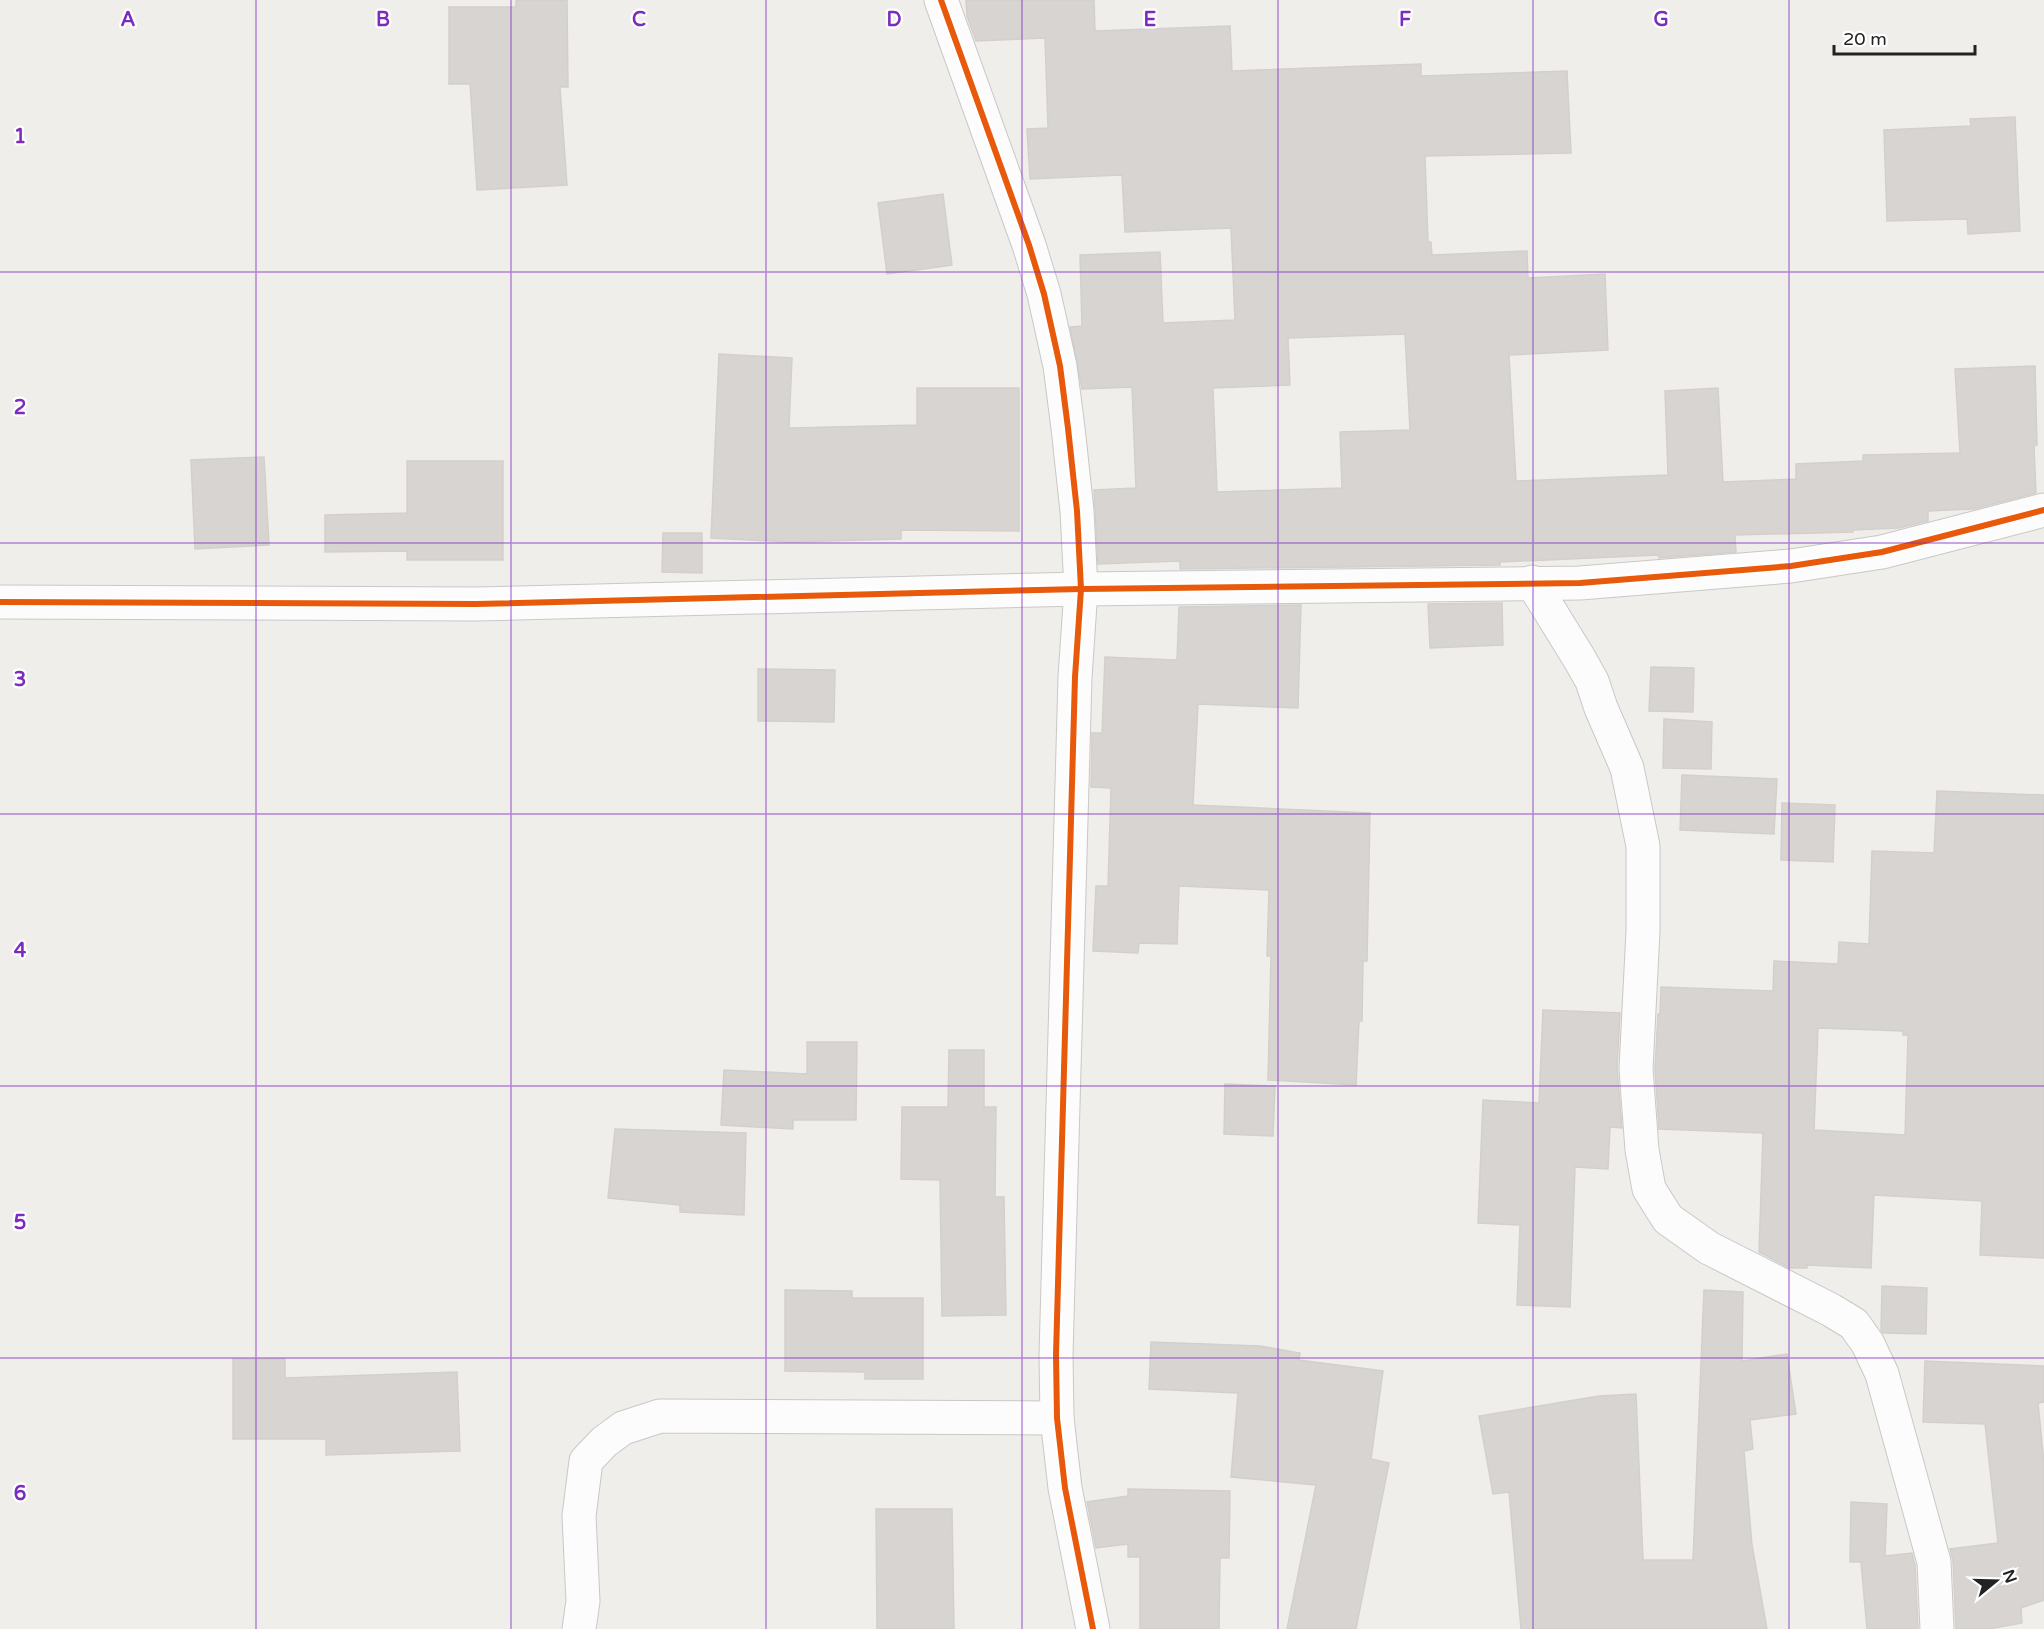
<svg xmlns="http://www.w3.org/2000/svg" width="2044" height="1629" viewBox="0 0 2044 1629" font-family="'Varela Round',sans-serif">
	<rect width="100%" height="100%" fill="#f0eeeb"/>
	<!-- building -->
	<g fill="#d7d4d2" stroke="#d3d0cc" stroke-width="1.5" fill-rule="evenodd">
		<path d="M 516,0 L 567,0 L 568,87 L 560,87 L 567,185 L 477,190 L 470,84 L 449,84 L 449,7 L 516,7 Z"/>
		<path d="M 966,0 L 1094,0 L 1095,31 L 1230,26 L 1232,71 L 1421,64 L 1421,76 L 1567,71 L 1571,153 L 1425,156 L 1428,242 L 1431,242 L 1432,255 L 1527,251 L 1528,278 L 1605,274 L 1608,350 L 1509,355 L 1516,481 L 1668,475 L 1665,391 L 1718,388 L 1723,482 L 1796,479 L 1796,464 L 1863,461 L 1863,455 L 1960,453 L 1955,369 L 2035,366 L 2037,445 L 2034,446 L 2036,493 L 1974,509 L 1928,511 L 1928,521 L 1899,528 L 1853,530 L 1853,532 L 1735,535 L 1736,552 L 1659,558 L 1659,555 L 1500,562 L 1500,565 L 1180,569 L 1180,561 L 1098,564 L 1094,490 L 1136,488 L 1132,387 L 1082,389 L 1070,327 L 1082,326 L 1080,255 L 1160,252 L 1163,323 L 1235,320 L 1231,228 L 1125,232 L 1122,175 L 1030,179 L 1027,129 L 1048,128 L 1045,38 L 976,41 L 967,16 ZM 1405,334 L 1410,430 L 1340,432 L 1342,488 L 1217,492 L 1213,388 L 1290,385 L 1288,338 Z"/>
		<path d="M 2015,117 L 2020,231 L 1968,234 L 1967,219 L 1887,221 L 1884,130 L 1971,126 L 1970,119 Z"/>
		<path d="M 943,194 L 952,265 L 887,274 L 878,203 Z"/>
		<path d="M 719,354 L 792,358 L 789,428 L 917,425 L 917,388 L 1019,388 L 1019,531 L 901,530 L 901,539 L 790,542 L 711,538 Z"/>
		<path d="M 264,457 L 269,545 L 195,549 L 191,460 Z"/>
		<path d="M 407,461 L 503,461 L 503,560 L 407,560 L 407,551 L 325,552 L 325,515 L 407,513 Z"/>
		<path d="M 663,533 L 702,533 L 702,573 L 662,572 Z"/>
		<path d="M 1502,603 L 1503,645 L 1430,648 L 1428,604 Z"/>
		<path d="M 1301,605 L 1298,708 L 1198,704 L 1193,805 L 1370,813 L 1367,961 L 1363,961 L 1362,1021 L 1359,1021 L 1356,1085 L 1268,1080 L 1271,956 L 1267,956 L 1269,890 L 1179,886 L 1177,944 L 1139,943 L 1138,953 L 1093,951 L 1096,886 L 1108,886 L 1111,788 L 1091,787 L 1092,733 L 1102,733 L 1105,657 L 1177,660 L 1179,607 Z"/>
		<path d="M 1651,667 L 1694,668 L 1693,712 L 1649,711 Z"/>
		<path d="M 758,669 L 835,670 L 834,722 L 758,721 Z"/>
		<path d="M 1664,719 L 1712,722 L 1711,769 L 1663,768 Z"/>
		<path d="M 1682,775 L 1777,779 L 1774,834 L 1680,830 Z"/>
		<path d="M 1937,791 L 2044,795 L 2044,1258 L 1980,1255 L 1982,1201 L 1874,1195 L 1871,1268 L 1807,1265 L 1807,1268 L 1789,1268 L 1759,1252 L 1763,1133 L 1659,1129 L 1655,1069 L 1658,1014 L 1660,1014 L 1661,987 L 1773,991 L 1774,961 L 1838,964 L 1839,942 L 1869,944 L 1872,851 L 1934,853 ZM 1818,1028 L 1903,1031 L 1903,1035 L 1908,1035 L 1905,1135 L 1814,1130 Z"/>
		<path d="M 1782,803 L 1835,805 L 1833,862 L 1781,860 Z"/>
		<path d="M 1543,1010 L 1620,1013 L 1617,1068 L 1622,1128 L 1610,1127 L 1608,1169 L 1575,1167 L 1570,1307 L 1517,1305 L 1520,1225 L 1478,1223 L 1483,1100 L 1539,1103 Z"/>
		<path d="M 807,1042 L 857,1042 L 856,1120 L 793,1120 L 793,1129 L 721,1125 L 724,1070 L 807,1074 Z"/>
		<path d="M 949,1050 L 984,1050 L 984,1107 L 996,1107 L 995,1197 L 1004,1197 L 1006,1315 L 942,1316 L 940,1180 L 901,1179 L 902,1107 L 948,1107 Z"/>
		<path d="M 1225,1084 L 1275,1086 L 1273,1136 L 1224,1134 Z"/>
		<path d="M 615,1129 L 746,1133 L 744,1215 L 680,1212 L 680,1205 L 608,1198 Z"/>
		<path d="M 1882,1286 L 1927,1288 L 1926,1334 L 1883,1333 L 1881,1330 Z"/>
		<path d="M 785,1290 L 852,1291 L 852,1298 L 923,1298 L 923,1379 L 865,1379 L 865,1372 L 785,1371 Z"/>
		<path d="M 1704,1290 L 1743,1292 L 1742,1361 L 1787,1354 L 1796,1414 L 1750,1420 L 1753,1449 L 1744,1451 L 1752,1545 L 1767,1629 L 1521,1629 L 1509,1492 L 1493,1494 L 1479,1416 L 1599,1396 L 1636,1394 L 1643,1560 L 1693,1560 Z"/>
		<path d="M 1151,1342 L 1260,1346 L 1300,1353 L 1299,1360 L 1383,1371 L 1371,1459 L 1389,1463 L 1356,1629 L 1287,1629 L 1316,1485 L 1231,1477 L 1238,1393 L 1149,1389 Z"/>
		<path d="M 233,1359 L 285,1359 L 285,1378 L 457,1372 L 460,1451 L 326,1455 L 326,1439 L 233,1439 Z"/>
		<path d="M 1925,1361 L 2044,1366 L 2044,1402 L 2038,1403 L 2044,1463 L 2044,1600 L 2021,1608 L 2022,1623 L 1989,1629 L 1956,1629 L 1953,1561 L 1950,1549 L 1998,1543 L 1985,1424 L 1923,1422 Z"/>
		<path d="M 1128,1489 L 1230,1491 L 1229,1558 L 1220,1558 L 1219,1629 L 1140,1629 L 1140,1557 L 1128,1557 L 1128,1544 L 1096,1548 L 1087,1502 L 1128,1496 Z"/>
		<path d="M 1851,1502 L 1887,1504 L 1885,1556 L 1912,1553 L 1915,1565 L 1918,1629 L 1867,1629 L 1861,1562 L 1850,1562 Z"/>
		<path d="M 876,1509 L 952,1509 L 954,1629 L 877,1629 Z"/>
	</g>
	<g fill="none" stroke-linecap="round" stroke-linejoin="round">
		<defs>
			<g id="minor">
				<path d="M 941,0 L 1029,245 L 1044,294 L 1060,366 L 1068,428 L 1077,511 L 1081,589 L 1075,677 L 1056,1355 L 1057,1418 L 1065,1488 L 1093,1629"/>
				<path d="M 1532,582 L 1579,658 L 1592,681 L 1601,708 L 1627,768 L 1643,846 L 1643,931 L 1636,1069 L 1642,1150 L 1649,1189 L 1668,1219 L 1709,1248 L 1831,1310 L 1854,1324 L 1868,1344 L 1882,1374 L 1934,1562 L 1937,1629"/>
				<path d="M 0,602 L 476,604 L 1081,589 L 1580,583 L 1791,566 L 1882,552 L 2044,510"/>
				<path d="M 579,1629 L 583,1601 L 579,1516 L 586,1461 L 604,1442 L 623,1428 L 660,1416 L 1057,1418"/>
			</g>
		</defs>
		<!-- minor casing -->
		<use href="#minor" stroke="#c9c8c7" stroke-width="35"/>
		<!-- minor -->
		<use href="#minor" stroke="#fdfcfc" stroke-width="33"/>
		<defs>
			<g id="cycleway">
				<path d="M 941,0 L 1029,245 L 1044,294 L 1060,366 L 1068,428 L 1077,511 L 1081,589 L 1075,677 L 1056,1355 L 1057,1418 L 1065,1488 L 1093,1629"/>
				<path d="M 0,602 L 476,604 L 1081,589 L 1580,583 L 1791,566 L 1882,552 L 2044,510"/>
			</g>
		</defs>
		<!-- cycleway casing -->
		<use href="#cycleway" stroke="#fff" stroke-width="10"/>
		<!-- cycleway -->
		<use href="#cycleway" stroke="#e8590c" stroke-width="6"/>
	</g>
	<!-- grid -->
	<path fill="none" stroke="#7b2cbf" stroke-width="1.5" stroke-opacity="0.55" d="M 256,0 L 256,1629M 511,0 L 511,1629M 766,0 L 766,1629M 1022,0 L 1022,1629M 1278,0 L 1278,1629M 1533,0 L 1533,1629M 1789,0 L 1789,1629M 0,272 L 2044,272M 0,543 L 2044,543M 0,814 L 2044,814M 0,1086 L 2044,1086M 0,1358 L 2044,1358"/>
	<g font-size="20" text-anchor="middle" font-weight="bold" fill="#7b2cbf" stroke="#fff" stroke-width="4.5" stroke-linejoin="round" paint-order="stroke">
		<text x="128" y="26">A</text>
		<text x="383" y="26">B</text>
		<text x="639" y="26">C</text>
		<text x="894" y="26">D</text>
		<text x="1150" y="26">E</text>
		<text x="1405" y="26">F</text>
		<text x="1661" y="26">G</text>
		<text x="20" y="143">1</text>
		<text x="20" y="414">2</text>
		<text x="20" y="686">3</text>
		<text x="20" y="957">4</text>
		<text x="20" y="1229">5</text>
		<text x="20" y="1500">6</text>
	</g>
	<!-- north arrow -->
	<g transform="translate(1996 1581) rotate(71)" stroke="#ffffff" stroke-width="4.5" paint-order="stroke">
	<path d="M0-4.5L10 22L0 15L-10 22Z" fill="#222222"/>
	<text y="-9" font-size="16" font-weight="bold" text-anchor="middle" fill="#222222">N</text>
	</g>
	<!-- scale -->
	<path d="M1834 45v9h141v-9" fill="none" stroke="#222222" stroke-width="3"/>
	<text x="1843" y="45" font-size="18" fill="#222222" stroke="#ffffff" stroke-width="4.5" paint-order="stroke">20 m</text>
</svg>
